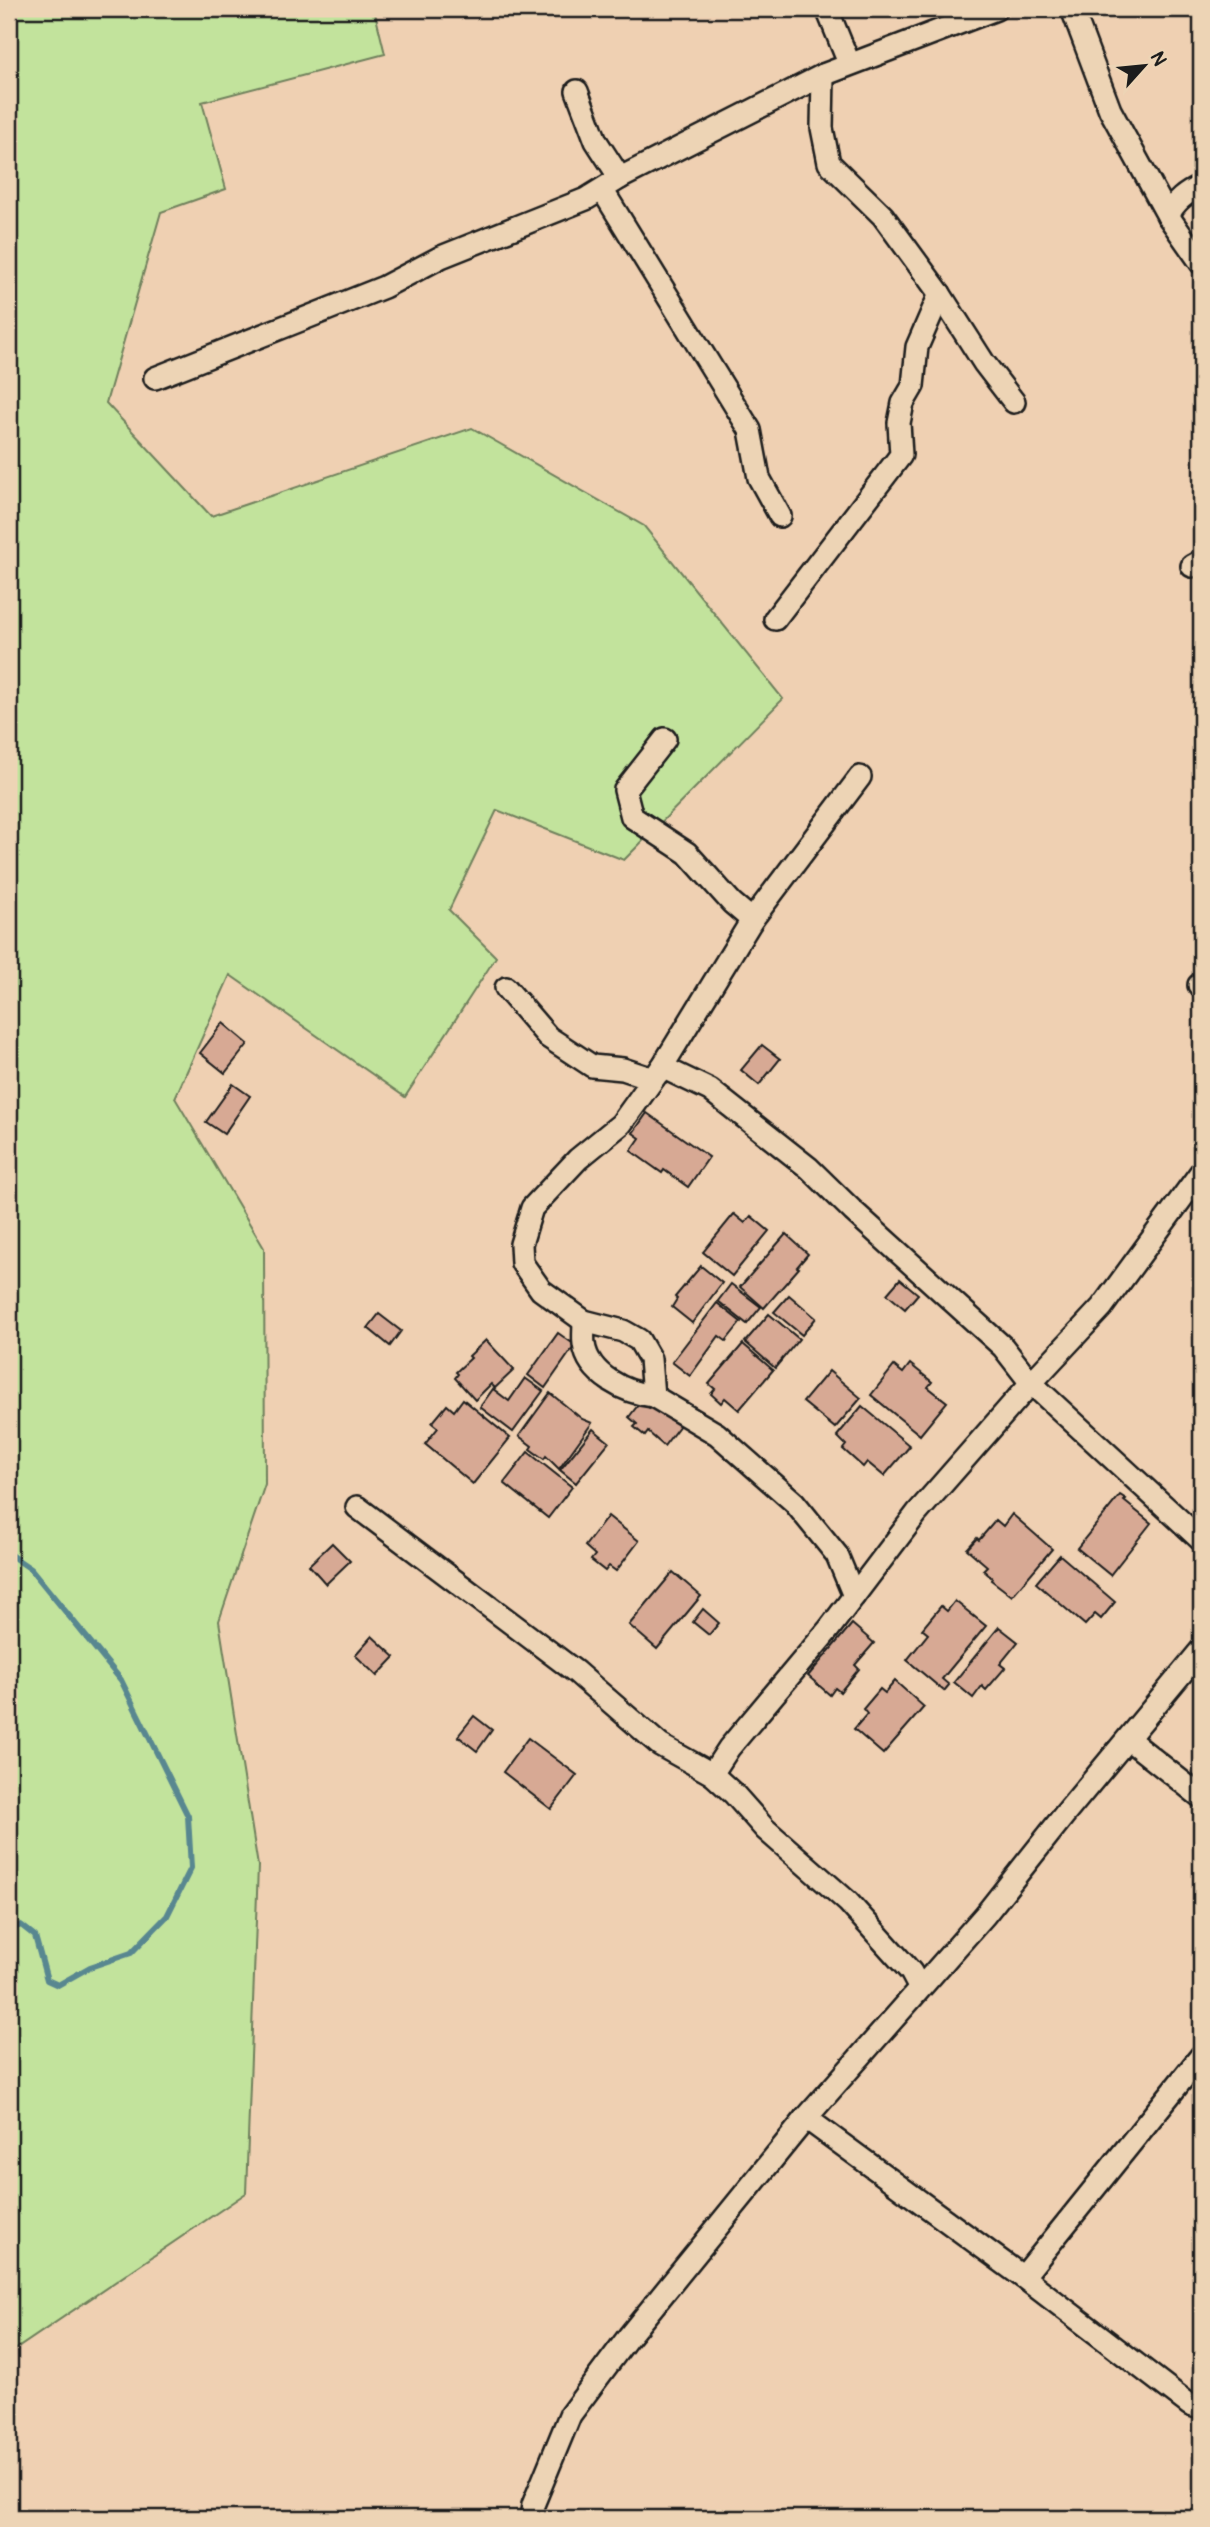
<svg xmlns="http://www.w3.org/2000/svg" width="1210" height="2527" viewBox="0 0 1210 2527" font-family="Pangolin,sans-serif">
	<rect width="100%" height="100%" fill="#efd0b2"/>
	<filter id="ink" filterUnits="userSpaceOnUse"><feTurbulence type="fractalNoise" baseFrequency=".0143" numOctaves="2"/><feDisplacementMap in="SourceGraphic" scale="14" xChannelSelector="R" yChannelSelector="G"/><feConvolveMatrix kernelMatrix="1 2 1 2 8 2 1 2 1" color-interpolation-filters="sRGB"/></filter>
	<g filter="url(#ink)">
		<!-- green -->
		<path fill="#c2e39c" stroke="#6f805c" stroke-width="2" d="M 9,9 L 374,9 L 385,54 L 202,102 L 226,189 L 161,212 L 106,403 L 211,516 L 472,428 L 644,526 L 783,699 L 624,860 L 497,810 L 449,910 L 496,957 L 405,1097 L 230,975 L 175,1098 L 264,1248 L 265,1484 L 219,1621 L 258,1866 L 246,2193 L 12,2352 L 9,2360 Z"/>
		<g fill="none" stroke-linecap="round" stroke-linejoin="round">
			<!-- stream -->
			<path stroke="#588790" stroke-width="6" d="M 9,1554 L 31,1569 L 121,1680 L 188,1816 L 191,1868 L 167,1916 L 131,1953 L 90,1967 L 58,1985 L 47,1980 L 35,1936 L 21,1925 L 9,1930"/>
		</g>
		<!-- building -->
		<g fill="#d7a994" stroke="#1c1c1c" stroke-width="2">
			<path d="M 223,1023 L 248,1044 L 225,1073 L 200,1053 Z"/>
			<path d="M 762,1045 L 780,1059 L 759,1085 L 741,1070 Z"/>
			<path d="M 233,1084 L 250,1096 L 224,1134 L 206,1122 Z"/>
			<path d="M 647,1113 L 709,1157 L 688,1187 L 664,1170 L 662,1173 L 631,1151 L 640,1138 L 633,1133 Z"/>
			<path d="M 734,1214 L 745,1223 L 751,1216 L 769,1231 L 732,1276 L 703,1252 Z"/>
			<path d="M 786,1234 L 808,1254 L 797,1267 L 799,1268 L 764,1308 L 740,1287 Z"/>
			<path d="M 701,1266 L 722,1283 L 692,1323 L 672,1307 L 677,1299 L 675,1297 Z"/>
			<path d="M 900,1279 L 918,1294 L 905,1309 L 887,1294 Z"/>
			<path d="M 731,1284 L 761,1307 L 747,1324 L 718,1301 Z"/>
			<path d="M 789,1295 L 816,1318 L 802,1335 L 774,1312 Z"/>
			<path d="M 717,1303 L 741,1322 L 726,1341 L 719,1336 L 690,1376 L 672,1362 Z"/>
			<path d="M 379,1314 L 401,1331 L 390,1346 L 368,1328 Z"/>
			<path d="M 769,1314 L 799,1339 L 775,1368 L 745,1342 Z"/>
			<path d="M 558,1333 L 575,1345 L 545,1388 L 528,1375 Z"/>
			<path d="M 486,1340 L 514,1370 L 495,1388 L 491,1384 L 475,1400 L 455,1378 L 458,1374 L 456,1372 L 471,1358 L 469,1356 Z"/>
			<path d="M 743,1344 L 773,1370 L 739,1410 L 725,1398 L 721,1403 L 711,1394 L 715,1389 L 709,1384 Z"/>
			<path d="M 910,1364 L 932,1382 L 928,1387 L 947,1402 L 920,1435 L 871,1395 L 894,1366 L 903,1373 Z"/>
			<path d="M 829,1371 L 861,1398 L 835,1428 L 803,1402 Z"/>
			<path d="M 525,1378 L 543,1391 L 513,1432 L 480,1407 L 493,1389 L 509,1401 Z"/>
			<path d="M 550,1393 L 582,1419 L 592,1423 L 559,1469 L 546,1456 L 544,1459 L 530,1449 L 532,1446 L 519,1436 Z"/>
			<path d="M 645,1396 L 680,1425 L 664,1446 L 648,1432 L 645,1436 L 634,1427 L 637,1424 L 629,1417 Z"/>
			<path d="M 463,1399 L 510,1438 L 473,1484 L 425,1444 L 438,1428 L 432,1423 L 447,1405 L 454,1411 Z"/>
			<path d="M 862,1406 L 910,1446 L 884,1476 L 867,1462 L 863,1467 L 843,1449 L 846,1445 L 837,1436 Z"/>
			<path d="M 593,1429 L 609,1442 L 576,1483 L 560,1470 Z"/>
			<path d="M 528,1452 L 572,1487 L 548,1518 L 504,1483 Z"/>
			<path d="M 1120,1495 L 1126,1499 L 1124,1501 L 1151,1523 L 1110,1575 L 1077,1548 Z"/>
			<path d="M 1012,1514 L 1052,1549 L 1012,1596 L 991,1580 L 992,1578 L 983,1570 L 987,1566 L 967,1549 L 977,1538 L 979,1540 L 996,1520 L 1003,1526 Z"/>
			<path d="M 608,1516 L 639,1541 L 616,1571 L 609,1566 L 605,1571 L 591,1560 L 595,1555 L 585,1546 Z"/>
			<path d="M 332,1543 L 350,1561 L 326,1584 L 309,1565 Z"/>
			<path d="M 1060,1555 L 1115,1602 L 1101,1619 L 1095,1614 L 1085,1625 L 1036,1583 Z"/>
			<path d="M 673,1572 L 701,1596 L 657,1649 L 629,1625 Z"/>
			<path d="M 955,1601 L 986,1626 L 942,1679 L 949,1685 L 944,1691 L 907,1660 L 928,1634 L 922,1629 L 941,1606 L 947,1611 Z"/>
			<path d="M 703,1609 L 719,1623 L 709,1635 L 693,1622 Z"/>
			<path d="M 852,1624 L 874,1643 L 855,1665 L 859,1669 L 840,1692 L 835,1688 L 830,1695 L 808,1676 Z"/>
			<path d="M 999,1627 L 1018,1642 L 1000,1664 L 1005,1668 L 986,1690 L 982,1686 L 973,1698 L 954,1682 Z"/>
			<path d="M 372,1636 L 395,1657 L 377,1676 L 355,1655 Z"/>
			<path d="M 895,1681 L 924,1707 L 883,1754 L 854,1729 L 867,1714 L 863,1709 L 880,1689 L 885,1693 Z"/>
			<path d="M 474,1716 L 492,1730 L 477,1751 L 458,1736 Z"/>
			<path d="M 528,1738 L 577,1775 L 551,1809 L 503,1772 Z"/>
		</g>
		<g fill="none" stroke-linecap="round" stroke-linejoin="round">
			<defs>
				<g id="minor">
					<path d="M 827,9 L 849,63"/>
					<path d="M 1072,9 L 1110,110 L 1168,216 L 1201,263"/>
					<path d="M 823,75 L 822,128 L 829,163 L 883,216 L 940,294 L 984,363 L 1014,402"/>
					<path d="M 577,91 L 596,141 L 620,178"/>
					<path d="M 603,191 L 750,430 L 759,478 L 780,516"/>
					<path d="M 1168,216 C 1175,201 1186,193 1201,186"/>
					<path d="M 155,378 L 384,287 L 441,257 L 586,199 L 620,178 L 823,75 L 996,9"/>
					<path d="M 1192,566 L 1201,561"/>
					<path d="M 775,619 L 901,455 L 899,423 L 903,403 L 913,386 L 917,347 L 940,294"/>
					<path d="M 665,739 L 625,790 L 632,817 L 687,853 L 732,903 L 752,920"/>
					<path d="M 1199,985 L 1201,987"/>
					<path d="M 506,988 L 548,1037 L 592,1066 L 623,1069 L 653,1079"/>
					<path d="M 662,1067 L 752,920 L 860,777"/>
					<path d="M 584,1321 C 584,1329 583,1337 584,1344 C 588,1375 626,1393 653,1396"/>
					<path d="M 357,1507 L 576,1672 L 660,1745 L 712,1774 L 734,1794 L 765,1829 L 848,1902 L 911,1972 L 919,1987"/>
					<path d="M 854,1596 L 837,1555 L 794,1502 L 717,1434 L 653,1396 L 650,1359 L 639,1340 L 623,1331 L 584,1321 L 541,1290 L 522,1263 L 521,1244 L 532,1208 L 578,1159 L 621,1124 L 662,1067 L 710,1090 L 809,1168 L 853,1211 L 1003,1347 L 1031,1383 L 1102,1307 L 1201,1172"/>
					<path d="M 1128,1739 L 1201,1797"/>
					<path d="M 712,1774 L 729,1748 L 829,1629 L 917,1513 L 1031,1383 L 1201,1540"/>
					<path d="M 806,2118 L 1023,2277 L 1190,2405 L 1201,2408"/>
					<path d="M 1023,2277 L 1201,2056"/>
					<path d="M 531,2518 L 533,2505 L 570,2415 L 629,2336 L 806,2118 L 985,1915 L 1065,1814 L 1201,1650"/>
				</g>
			</defs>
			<!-- minor casing -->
			<use href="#minor" stroke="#1c1c1c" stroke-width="26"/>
			<!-- minor -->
			<use href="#minor" stroke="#edd4b5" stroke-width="21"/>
		</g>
	</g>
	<!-- margin -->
	<rect width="1210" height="2527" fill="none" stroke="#edd4b5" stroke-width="35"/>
	<rect x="18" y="18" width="1175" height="2492" fill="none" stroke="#1c1c1c" stroke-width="2.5" filter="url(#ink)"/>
	<!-- north arrow -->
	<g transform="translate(1144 66) rotate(63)" stroke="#edd4b5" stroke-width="5" paint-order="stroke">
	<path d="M0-5L12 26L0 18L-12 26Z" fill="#1c1c1c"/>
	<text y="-10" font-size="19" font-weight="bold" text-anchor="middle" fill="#1c1c1c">N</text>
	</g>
</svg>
